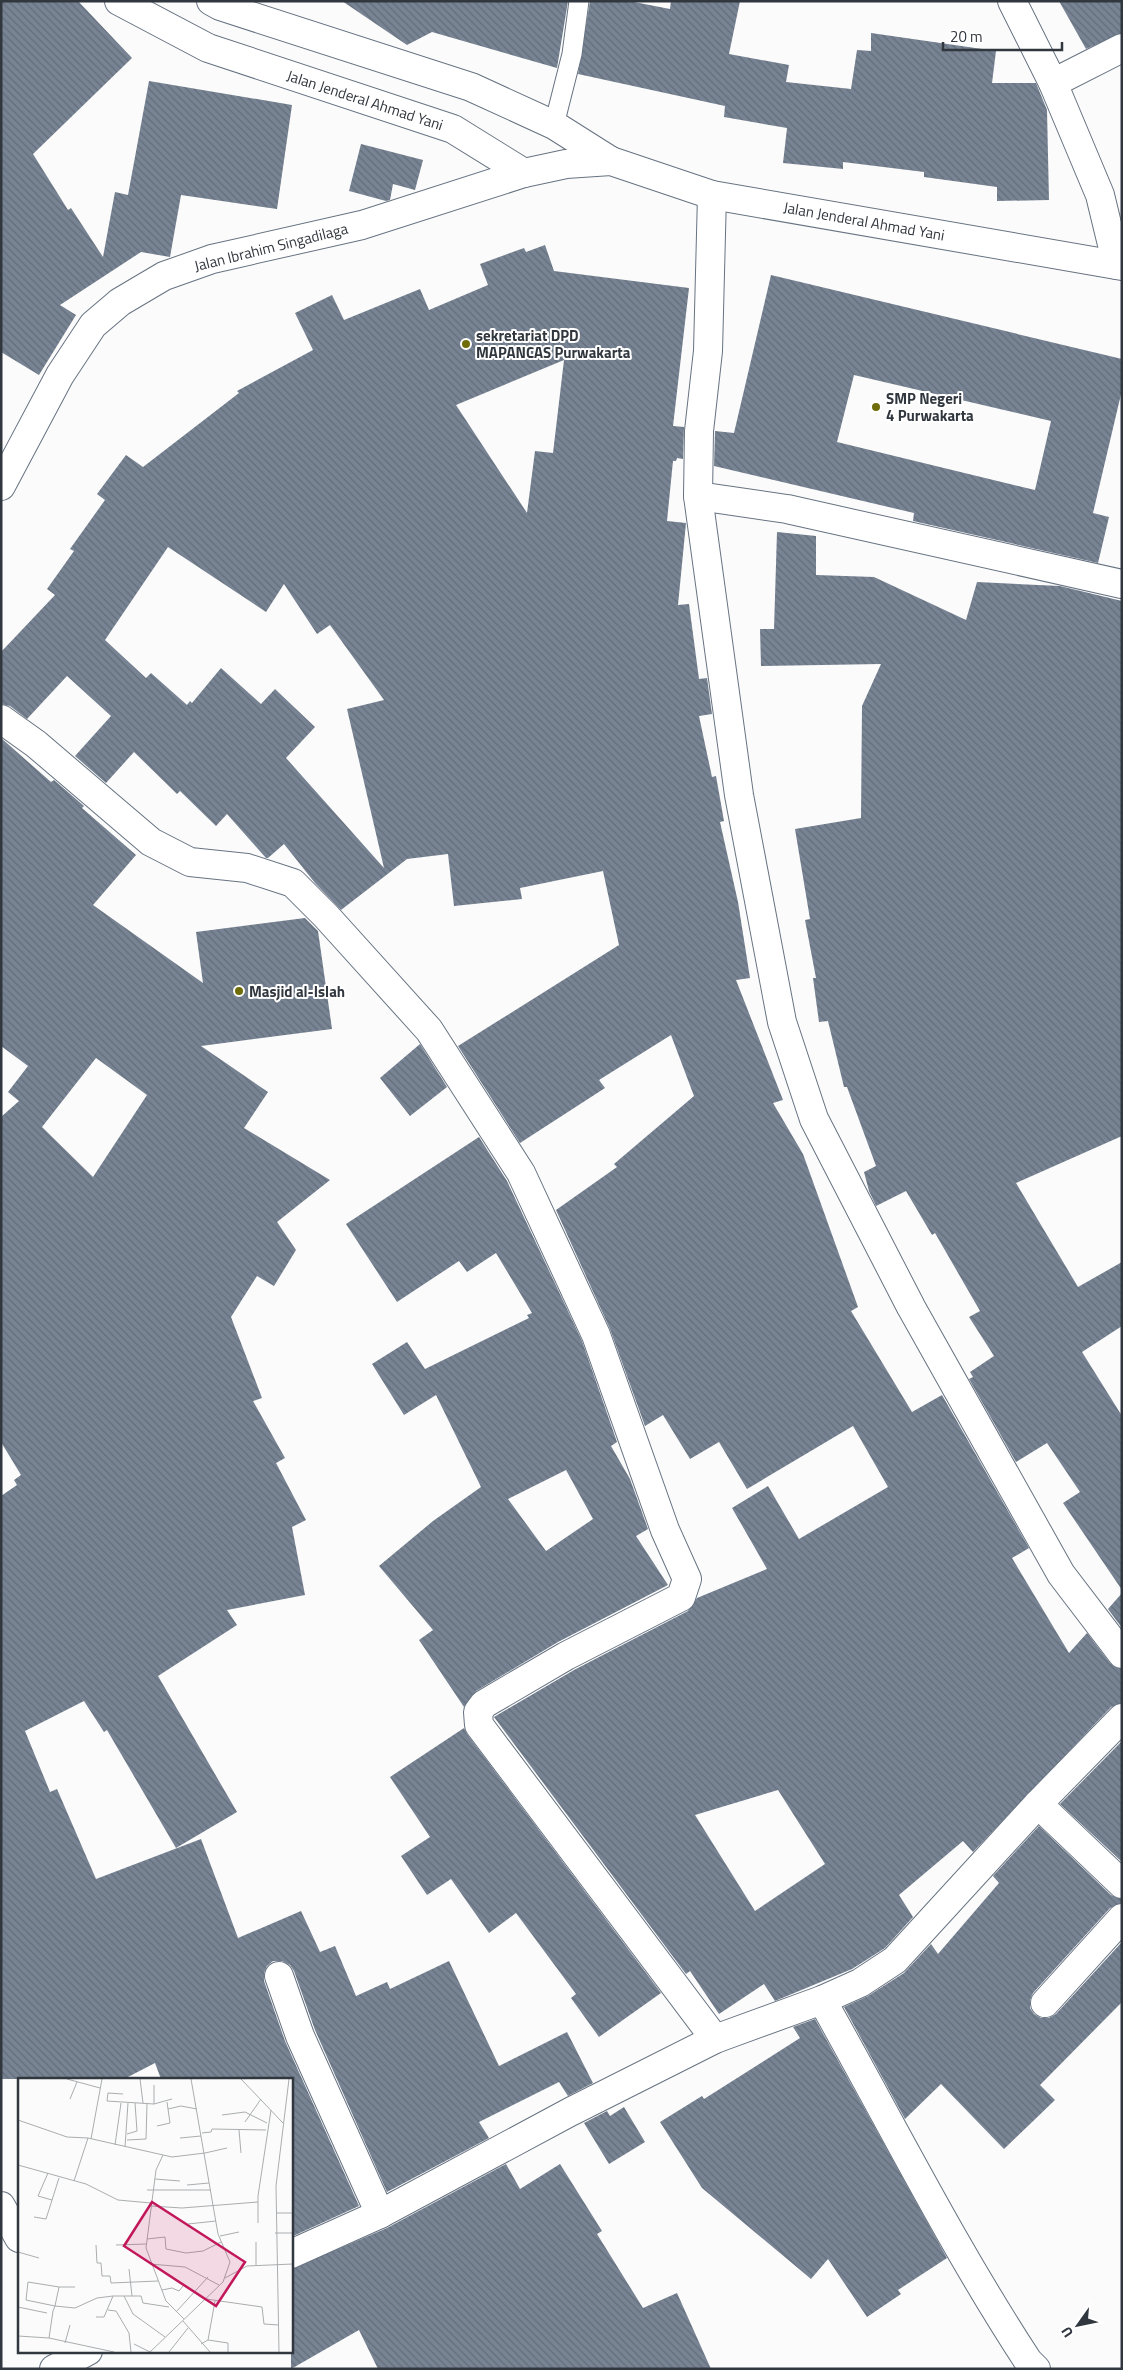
<svg xmlns="http://www.w3.org/2000/svg" width="1123" height="2370" viewBox="0 0 1123 2370" font-family="'Titillium Web',sans-serif">
	<defs>
		<pattern id="building-back-hatch" width="6" height="6" patternUnits="userSpaceOnUse" patternTransform="scale(1.25)"><rect width="6" height="6" fill="#788494"/><path d="M-1 5l2 2M0 0l6 6M5-1l2 2" fill="none" stroke="#636d7a"/></pattern>
	</defs>
	<rect width="100%" height="100%" fill="#fbfbfb"/>
	<!-- building -->
	<g fill="url(#building-back-hatch)" fill-rule="evenodd">
		<path d="M 1,1 L 78,1 L 132,58 L 33,154 L 68,210 L 71,208 L 103,257 L 115,192 L 128,195 L 149,81 L 292,105 L 277,209 L 181,195 L 170,257 L 141,252 L 60,305 L 76,315 L 39,375 L 1,352 Z"/>
		<path d="M 342,1 L 568,1 L 557,68 L 432,32 L 407,45 Z"/>
		<path d="M 590,1 L 629,1 L 670,9 L 671,1 L 740,1 L 729,54 L 789,65 L 786,82 L 851,89 L 857,50 L 871,51 L 871,33 L 996,51 L 992,83 L 1036,83 L 1047,110 L 1049,200 L 997,201 L 997,187 L 924,177 L 924,172 L 843,162 L 843,169 L 783,163 L 787,128 L 724,117 L 725,106 L 578,74 Z"/>
		<path d="M 1059,1 L 1122,1 L 1122,33 L 1086,49 Z"/>
		<path d="M 361,144 L 423,160 L 415,190 L 393,184 L 390,200 L 386,201 L 349,191 Z"/>
		<path d="M 545,245 L 554,271 L 689,288 L 673,426 L 684,427 L 683,459 L 677,458 L 676,461 L 673,461 L 667,521 L 686,523 L 678,605 L 689,604 L 699,679 L 707,678 L 712,714 L 699,716 L 712,777 L 716,776 L 724,821 L 720,822 L 738,902 L 750,978 L 736,980 L 783,1100 L 773,1103 L 803,1154 L 858,1307 L 851,1311 L 912,1412 L 942,1395 L 1029,1548 L 1012,1558 L 1069,1653 L 1087,1633 L 1110,1663 L 1122,1669 L 1122,1703 L 1111,1707 L 973,1852 L 963,1841 L 899,1895 L 913,1917 L 885,1948 L 852,1969 L 775,2001 L 764,1984 L 719,2014 L 690,1971 L 686,1974 L 494,1717 L 574,1670 L 688,1611 L 697,1598 L 767,1569 L 732,1508 L 768,1486 L 799,1539 L 888,1487 L 853,1426 L 747,1489 L 719,1442 L 690,1459 L 663,1415 L 645,1426 L 610,1329 L 556,1210 L 617,1167 L 614,1164 L 694,1096 L 671,1035 L 599,1080 L 605,1088 L 520,1143 L 458,1046 L 619,945 L 603,871 L 520,888 L 522,899 L 454,906 L 448,854 L 407,859 L 341,910 L 315,883 L 284,844 L 268,858 L 266,858 L 227,814 L 216,826 L 180,791 L 177,794 L 134,752 L 106,783 L 75,756 L 111,716 L 67,676 L 27,719 L 10,706 L 1,704 L 1,652 L 55,595 L 47,589 L 74,551 L 70,549 L 105,500 L 97,494 L 126,455 L 143,467 L 239,393 L 237,391 L 313,350 L 295,313 L 332,295 L 344,320 L 420,289 L 429,310 L 488,285 L 480,264 L 524,248 L 526,252 ZM 564,360 L 553,453 L 535,451 L 527,513 L 456,405 ZM 168,547 L 266,612 L 284,584 L 317,634 L 330,625 L 384,700 L 347,709 L 384,868 L 286,758 L 315,727 L 275,689 L 261,704 L 221,668 L 192,703 L 190,701 L 187,705 L 151,673 L 146,678 L 105,640 ZM 778,1790 L 825,1864 L 755,1911 L 695,1815 Z"/>
		<path d="M 771,275 L 1122,359 L 1122,390 L 1093,513 L 1109,517 L 1098,563 L 913,521 L 914,513 L 714,466 L 715,431 L 734,433 ZM 854,375 L 1051,421 L 1035,490 L 837,442 Z"/>
		<path d="M 777,532 L 816,536 L 816,575 L 874,577 L 966,620 L 977,582 L 1060,586 L 1122,601 L 1122,1136 L 1016,1183 L 1078,1287 L 1122,1262 L 1122,1326 L 1082,1352 L 1122,1416 L 1122,1590 L 1063,1503 L 1080,1492 L 1047,1443 L 1016,1462 L 969,1379 L 973,1377 L 970,1372 L 994,1356 L 969,1317 L 980,1311 L 935,1233 L 932,1235 L 906,1191 L 876,1206 L 869,1191 L 864,1172 L 876,1166 L 847,1087 L 844,1087 L 828,1021 L 819,1022 L 813,978 L 816,978 L 805,920 L 810,919 L 795,829 L 861,818 L 862,706 L 881,664 L 761,666 L 760,629 L 774,629 Z"/>
		<path d="M 1,738 L 51,782 L 54,780 L 84,806 L 82,808 L 136,855 L 93,905 L 203,983 L 196,932 L 305,918 L 318,931 L 332,1029 L 201,1046 L 268,1092 L 244,1128 L 330,1180 L 277,1222 L 296,1250 L 274,1286 L 257,1276 L 231,1317 L 262,1398 L 253,1401 L 285,1458 L 276,1463 L 306,1520 L 292,1527 L 305,1595 L 227,1610 L 237,1625 L 158,1676 L 237,1812 L 176,1848 L 107,1730 L 104,1732 L 84,1701 L 25,1731 L 50,1792 L 57,1789 L 96,1879 L 201,1839 L 238,1938 L 301,1911 L 320,1952 L 335,1946 L 356,1996 L 387,1982 L 390,1989 L 449,1961 L 499,2066 L 567,2032 L 593,2083 L 568,2096 L 559,2082 L 479,2122 L 489,2138 L 387,2192 L 315,2030 L 294,1971 L 290,1965 L 282,1961 L 273,1961 L 267,1966 L 264,1973 L 264,1981 L 285,2041 L 359,2206 L 291,2237 L 291,2079 L 161,2079 L 155,2063 L 124,2079 L 1,2079 L 1,1496 L 17,1485 L 14,1480 L 21,1475 L 1,1442 L 1,1117 L 19,1101 L 8,1092 L 28,1066 L 1,1046 ZM 96,1058 L 147,1095 L 93,1177 L 42,1127 Z"/>
		<path d="M 420,1044 L 447,1087 L 410,1116 L 380,1078 Z"/>
		<path d="M 479,1137 L 507,1181 L 582,1341 L 617,1442 L 611,1446 L 630,1479 L 648,1529 L 636,1536 L 668,1585 L 558,1642 L 476,1691 L 464,1707 L 419,1640 L 433,1630 L 379,1566 L 433,1521 L 481,1487 L 436,1395 L 404,1415 L 372,1364 L 407,1342 L 425,1369 L 529,1318 L 527,1315 L 532,1313 L 496,1253 L 467,1272 L 459,1261 L 397,1302 L 346,1224 ZM 566,1470 L 593,1519 L 546,1551 L 508,1499 Z"/>
		<path d="M 1122,1593 L 1122,1628 L 1108,1609 Z"/>
		<path d="M 464,1728 L 467,1734 L 661,1993 L 599,2037 L 571,1998 L 576,1994 L 516,1913 L 489,1933 L 451,1879 L 427,1895 L 401,1856 L 430,1837 L 390,1777 Z"/>
		<path d="M 1122,1741 L 1122,1862 L 1060,1804 Z"/>
		<path d="M 1039,1826 L 1111,1895 L 1122,1899 L 1122,1903 L 1110,1908 L 1033,1993 L 1030,2000 L 1030,2008 L 1034,2014 L 1041,2018 L 1049,2018 L 1056,2014 L 1122,1942 L 1122,2002 L 1040,2085 L 1055,2100 L 1004,2149 L 941,2084 L 905,2119 L 844,2007 L 868,1996 L 904,1973 L 931,1944 L 938,1954 L 999,1883 L 993,1876 Z"/>
		<path d="M 815,2019 L 947,2258 L 898,2290 L 901,2294 L 867,2317 L 828,2259 L 811,2279 L 702,2188 L 660,2122 L 702,2096 L 704,2099 L 800,2038 L 793,2027 Z"/>
		<path d="M 624,2107 L 645,2142 L 609,2164 L 584,2123 L 607,2111 L 610,2116 Z"/>
		<path d="M 506,2164 L 520,2189 L 560,2164 L 602,2231 L 597,2234 L 643,2308 L 677,2293 L 711,2369 L 378,2369 L 359,2330 L 291,2369 L 291,2269 L 387,2228 Z"/>
	</g>
	<g fill="none" stroke-linecap="round" stroke-linejoin="round">
		<defs>
			<path id="service" d="M 554,125 L 572,54 L 579,1"/>
			<g id="minor">
				<path d="M 1012,1 L 1053,83 L 1100,195 L 1117,265"/>
				<path d="M 1053,83 L 1122,48"/>
				<path d="M 712,195 L 708,351 L 699,431 L 698,496 L 739,795 L 782,1022 L 814,1119 L 911,1307 L 1061,1574 L 1122,1654"/>
				<path d="M 698,496 L 787,509 L 1122,584"/>
				<path d="M 1,719 L 36,744 L 151,842 L 190,862 L 247,868 L 293,883 L 326,916 L 429,1030 L 521,1173 L 596,1335 L 665,1530 L 687,1579 L 681,1597 L 566,1656 L 484,1704 L 478,1712 L 479,1725 L 715,2039"/>
				<path d="M 1038,1804 L 1122,1884"/>
				<path d="M 279,1976 L 300,2036 L 380,2214"/>
				<path d="M 822,2000 C 890,2121 952,2245 1028,2361 L 1036,2369"/>
				<path d="M 1045,2003 L 1122,1918"/>
				<path d="M 1,2206 L 19,2238"/>
				<path d="M 291,2254 L 380,2214 L 570,2112 L 715,2039 L 822,2000 L 860,1983 L 895,1960 L 1038,1804 L 1122,1718"/>
				<path d="M 54,2369 L 88,2351"/>
			</g>
			<g id="secondary">
				<path d="M 119,1 L 208,48 L 453,129 L 524,173"/>
				<path d="M 211,1 L 220,6 L 471,87 L 554,125 L 611,161"/>
			</g>
			<path id="trunk" d="M 1,486 L 60,375 L 93,325 L 120,302 L 164,276 L 212,259 L 362,225 L 524,173 L 566,164 L 611,161 L 712,195 L 1122,266"/>
		</defs>
		<!-- service casing -->
		<use href="#service" stroke="#677382" stroke-width="21"/>
		<!-- minor casing -->
		<use href="#minor" stroke="#677382" stroke-width="30"/>
		<!-- secondary casing -->
		<use href="#secondary" stroke="#677382" stroke-width="30"/>
		<!-- trunk casing -->
		<use href="#trunk" stroke="#677382" stroke-width="30"/>
		<!-- service -->
		<use href="#service" stroke="#fff" stroke-width="19"/>
		<!-- minor -->
		<use href="#minor" stroke="#fff" stroke-width="28"/>
		<!-- secondary -->
		<use href="#secondary" stroke="#fff" stroke-width="28"/>
		<!-- trunk -->
		<use href="#trunk" stroke="#fff" stroke-width="28"/>
	</g>
	<!-- markers -->
	<g fill="#6f6c0a" stroke="#fff" stroke-width="2">
		<circle cx="466" cy="344" r="5"/>
		<circle cx="876" cy="407" r="5"/>
		<circle cx="239" cy="991" r="5"/>
	</g>
	<g text-anchor="middle" dominant-baseline="central" stroke-width="4" stroke-linejoin="round" paint-order="stroke">
		<!-- street labels -->
		<g font-size="15" fill="#31373e" stroke="#fff">
			<text transform="translate(365 100) rotate(18)">Jalan Jenderal Ahmad Yani</text>
			<text transform="translate(864 221) rotate(10)">Jalan Jenderal Ahmad Yani</text>
			<text transform="translate(271 247) rotate(-14)">Jalan Ibrahim Singadilaga</text>
		</g>
		<!-- poi labels -->
		<g font-size="15" font-weight="bold" fill="#31373e" stroke="#fff" text-anchor="start">
			<text x="476" y="335">sekretariat DPD<tspan x="476" dy="17">MAPANCAS Purwakarta</tspan></text>
			<text x="886" y="398">SMP Negeri<tspan x="886" dy="17">4 Purwakarta</tspan></text>
			<text x="249" y="991">Masjid al-Islah</text>
		</g>
	</g>
	<!-- overview -->
	<g transform="translate(18 2078)">
		<rect width="275" height="275" fill="#fbfbfb"/>
		<path fill="none" stroke="#aaadaf" stroke-width="1" d="M 49,1 L 82,10M 122,1 L 125,25M 223,1 L 265,45M 136,7 L 136,26M 105,16 L 90,15 L 89,23 L 136,26 L 154,21M 52,21 L 59,4M 150,31 L 163,28 L 179,31M 204,37 L 227,34 L 249,45M 0,42 L 49,59 L 70,60 L 154,79 L 187,75M 227,44 L 243,21M 139,48 L 152,45 L 149,24M 221,52 L 223,75M 184,55 L 193,54 L 194,51 L 248,52M 109,56 L 119,53 L 117,25M 162,60 L 183,58M 73,61 L 84,1M 109,62 L 128,61 L 129,26M 97,67 L 103,25M 107,69 L 110,25M 187,75 L 209,70M 145,77 L 138,92 L 128,170 L 148,223 L 166,241M 0,87 L 68,106 L 100,122 L 133,125M 30,95 L 20,118 L 34,122M 137,101 L 162,103M 56,103 L 70,60M 169,107 L 191,105M 129,112 L 193,112M 133,128 L 164,130 L 240,124M 258,135 L 275,135M 16,139 L 28,141 L 41,100M 240,145 L 240,118 L 253,32M 170,146 L 198,143M 257,155 L 275,155M 202,158 L 221,154M 129,161 L 147,159 L 148,171 L 168,175 L 185,173 L 203,164M 238,164 L 238,187M 78,167 L 79,185 L 83,185 L 84,198 L 92,198 L 93,205 L 140,203M 98,167 L 128,166M 0,174 L 21,180M 132,186 L 167,189 L 201,207M 111,191 L 114,218M 207,200 L 229,188 L 275,186M 41,209 L 57,209M 144,212 L 154,210 L 161,213 L 165,208M 106,218 L 115,236 L 147,259M 188,221 L 244,229 L 246,246 L 261,247M 0,229 L 29,235M 90,232 L 98,233 L 111,255 L 113,274M 158,234 L 190,199M 78,239 L 86,239 L 95,218 L 123,218 L 125,225 L 151,229M 165,243 L 192,274M 0,258 L 31,260 L 96,274M 31,260 L 35,233 L 37,228 L 41,209 L 10,204 L 8,222 L 37,228 L 57,230 L 79,220 L 95,218M 190,262 L 197,223M 47,265 L 52,247M 116,266 L 132,274M 183,266 L 190,262 L 210,265 L 210,274M 132,274 L 205,204 L 212,184 L 200,156 L 173,1M 151,274 L 170,250M 261,274 L 258,108 L 271,1"/>
		<path fill="#c2185b" fill-opacity="0.15" stroke="#c2185b" stroke-width="2.5" d="M 134,124 L 227,184 L 198,228 L 106,168 Z"/>
		<rect width="275" height="275" fill="none" stroke="#31373e" stroke-width="2.5"/>
	</g>
	<!-- border -->
	<rect width="1123" height="2370" fill="none" stroke="#31373e" stroke-width="5"/>
	<!-- north arrow -->
	<g transform="translate(1078 2325) rotate(237)" stroke="#ffffff" stroke-width="4" paint-order="stroke">
	<path d="M0-4L9 19L0 12L-9 19Z" fill="#31373e"/>
	<text y="-8" font-size="14" font-weight="bold" text-anchor="middle" fill="#31373e">U</text>
	</g>
	<!-- scale -->
	<path d="M943 42v8h119v-8" fill="none" stroke="#31373e" stroke-width="2.5"/>
	<text x="950" y="42" font-size="15" fill="#31373e" stroke="#ffffff" stroke-width="4" paint-order="stroke">20 m</text>
</svg>
